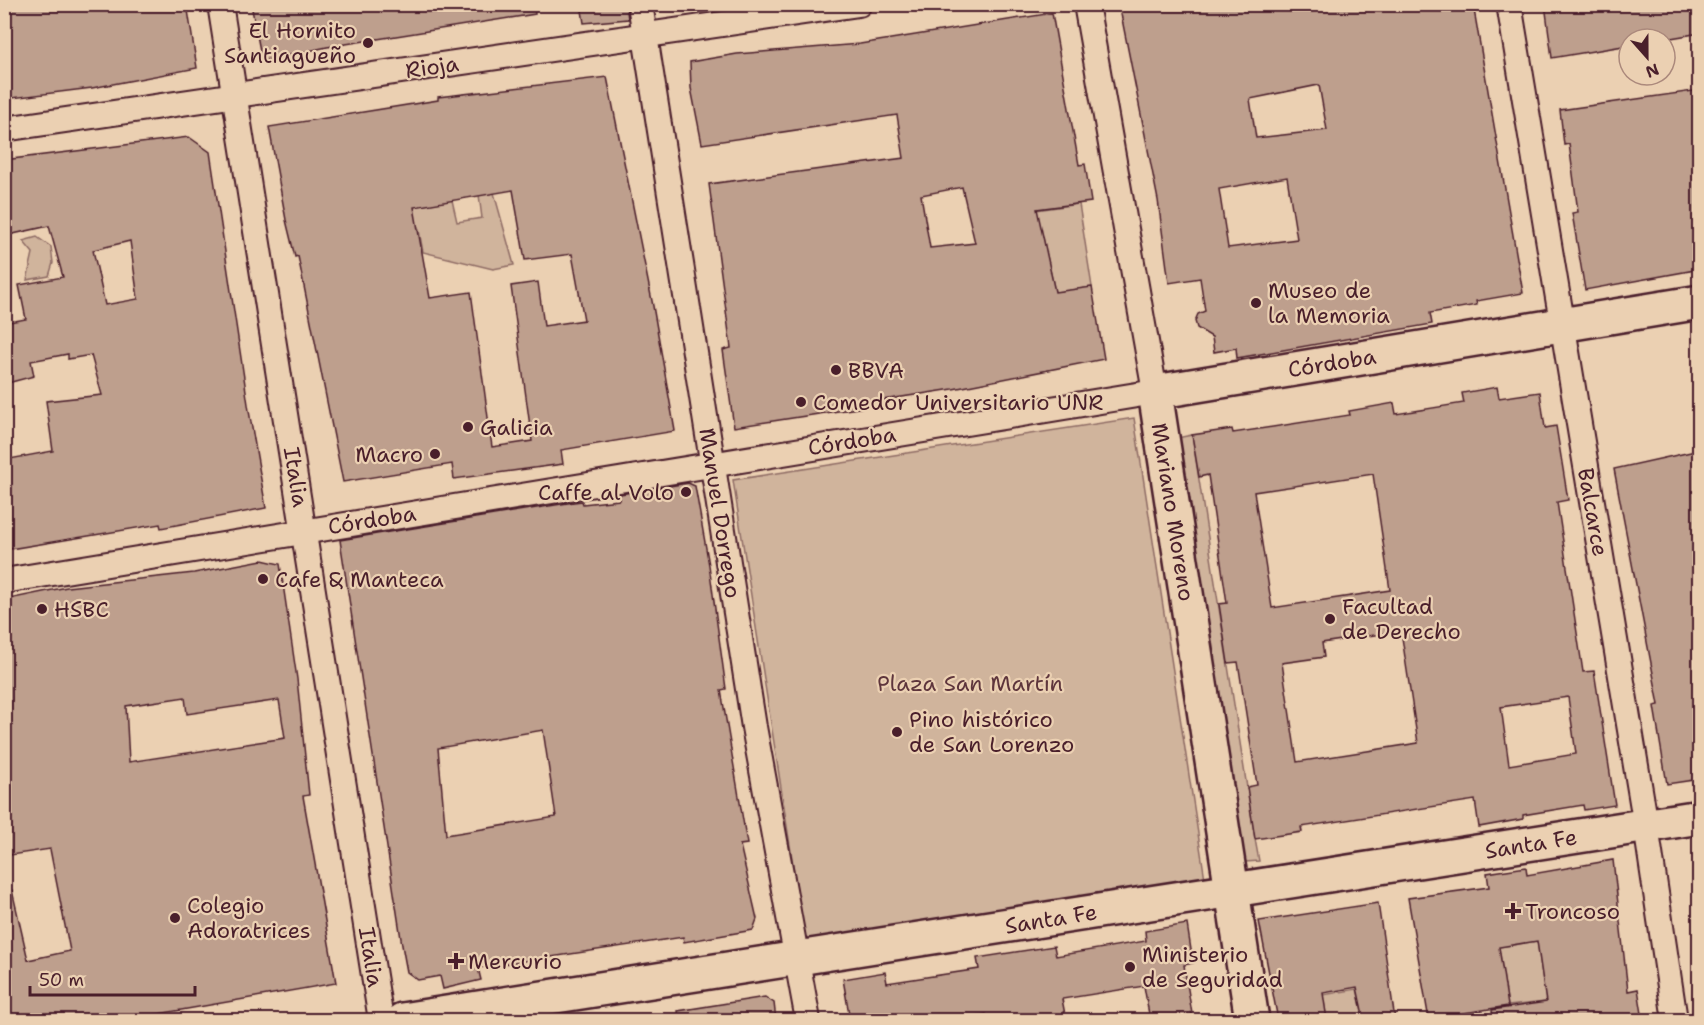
<svg xmlns="http://www.w3.org/2000/svg" width="1704" height="1025" viewBox="0 0 1704 1025" font-family="'Shantell Sans',sans-serif">
	<rect width="100%" height="100%" fill="#ebd0b2"/>
	<filter id="ink" filterUnits="userSpaceOnUse"><feTurbulence type="fractalNoise" baseFrequency=".0167" numOctaves="2"/><feDisplacementMap in="SourceGraphic" scale="12" xChannelSelector="R" yChannelSelector="G"/><feConvolveMatrix kernelMatrix="1 2 1 2 8 2 1 2 1" color-interpolation-filters="sRGB"/></filter>
	<g filter="url(#ink)">
		<!-- green -->
		<g fill="#d0b49c" stroke="#8d6a64" stroke-width="1.5">
			<path d="M 494,193 L 514,265 L 493,269 L 423,252 L 419,230 L 372,238 L 412,207 L 452,200 L 457,222 L 482,218 L 479,195 Z"/>
			<path d="M 1079,204 L 1092,287 L 1055,292 L 1042,233 L 970,219 Z"/>
			<path d="M 37,237 L 51,247 L 53,263 L 49,276 L 27,280 L 33,253 L 23,241 Z"/>
			<path d="M 1134,418 L 1207,892 L 823,949 L 804,935 L 733,480 Z"/>
			<path d="M 1192,435 L 1255,839 L 1259,861 L 1245,862 L 1177,438 Z"/>
			<path d="M 1537,941 L 1546,1002 L 1508,1006 L 1499,947 Z"/>
			<path d="M 1357,989 L 1364,1020 L 1327,1020 L 1323,995 Z"/>
		</g>
		<!-- building -->
		<g fill="#be9f8d" stroke="#4a1f2b" stroke-width="1.5" fill-rule="evenodd">
			<path d="M 4,4 L 187,4 L 197,68 L 92,88 L 4,99 Z"/>
			<path d="M 251,4 L 534,4 L 535,14 L 327,47 L 262,61 Z"/>
			<path d="M 581,4 L 626,4 L 628,19 L 584,23 Z"/>
			<path d="M 1119,4 L 1473,4 L 1523,293 L 1476,301 L 1477,305 L 1430,313 L 1432,324 L 1237,358 L 1236,348 L 1214,352 L 1212,337 L 1197,328 L 1195,321 L 1198,314 L 1205,311 L 1200,278 L 1169,283 L 1158,200 ZM 1319,85 L 1327,130 L 1256,138 L 1250,99 ZM 1287,177 L 1297,239 L 1228,248 L 1219,189 Z"/>
			<path d="M 1545,4 L 1700,4 L 1700,33 L 1665,39 L 1629,39 L 1629,45 L 1552,58 Z"/>
			<path d="M 1052,13 L 1079,165 L 1085,164 L 1091,202 L 1037,209 L 1055,292 L 1092,287 L 1104,359 L 953,389 L 864,403 L 864,407 L 734,427 L 723,350 L 731,348 L 709,184 L 904,158 L 897,115 L 702,144 L 691,88 L 690,62 L 737,54 L 860,44 ZM 962,187 L 975,243 L 930,248 L 921,195 Z"/>
			<path d="M 607,77 L 653,306 L 675,431 L 561,450 L 563,464 L 454,479 L 452,464 L 343,482 L 298,256 L 295,257 L 286,220 L 269,127 L 438,100 L 438,97 ZM 513,190 L 525,260 L 572,254 L 584,320 L 544,326 L 538,282 L 511,286 L 532,441 L 492,447 L 471,292 L 430,298 L 414,207 Z"/>
			<path d="M 1700,90 L 1700,269 L 1585,290 L 1572,213 L 1578,212 L 1569,144 L 1564,145 L 1560,110 Z"/>
			<path d="M 189,137 L 210,152 L 249,411 L 266,508 L 161,528 L 160,524 L 4,550 L 4,460 L 53,451 L 46,401 L 102,395 L 91,355 L 68,359 L 68,354 L 31,361 L 34,376 L 4,384 L 4,323 L 26,319 L 19,285 L 63,277 L 49,226 L 4,236 L 4,160 ZM 130,241 L 138,299 L 105,305 L 93,250 Z"/>
			<path d="M 1497,387 L 1499,398 L 1540,392 L 1545,428 L 1556,426 L 1568,500 L 1557,502 L 1583,672 L 1594,671 L 1615,805 L 1584,810 L 1583,805 L 1523,815 L 1523,819 L 1479,827 L 1475,800 L 1301,827 L 1302,832 L 1255,839 L 1247,787 L 1257,785 L 1238,662 L 1228,663 L 1219,604 L 1227,603 L 1208,475 L 1199,477 L 1192,435 L 1232,429 L 1233,433 L 1350,415 L 1349,411 L 1394,403 L 1396,414 L 1464,403 L 1462,393 ZM 1373,474 L 1390,590 L 1272,608 L 1254,492 ZM 1401,631 L 1418,743 L 1297,762 L 1282,663 L 1324,657 L 1322,643 ZM 1568,697 L 1576,754 L 1509,765 L 1501,707 Z"/>
			<path d="M 1700,450 L 1700,779 L 1667,784 L 1654,706 L 1659,705 L 1614,469 Z"/>
			<path d="M 688,483 L 695,486 L 709,565 L 726,689 L 721,690 L 747,844 L 740,845 L 757,919 L 753,930 L 684,942 L 683,937 L 478,968 L 481,980 L 443,989 L 440,976 L 418,980 L 407,972 L 402,945 L 340,540 L 574,502 L 582,501 L 583,504 L 619,500 L 620,494 ZM 543,730 L 556,817 L 446,835 L 438,748 Z"/>
			<path d="M 262,560 L 280,564 L 297,679 L 309,795 L 303,796 L 336,983 L 124,1020 L 4,1020 L 4,891 L 12,890 L 28,960 L 70,951 L 50,849 L 4,856 L 4,600 L 67,587 L 194,573 ZM 185,697 L 187,714 L 279,700 L 285,738 L 129,762 L 126,706 Z"/>
			<path d="M 1613,860 L 1628,991 L 1638,989 L 1643,1020 L 1493,1020 L 1492,1010 L 1546,1002 L 1537,941 L 1499,947 L 1508,1006 L 1457,1014 L 1458,1020 L 1429,1020 L 1408,898 L 1489,887 L 1487,873 L 1526,867 L 1527,875 Z"/>
			<path d="M 1378,903 L 1395,1020 L 1364,1020 L 1357,987 L 1323,993 L 1327,1020 L 1278,1020 L 1259,921 Z"/>
			<path d="M 1187,924 L 1193,963 L 1184,965 L 1193,1020 L 1150,1020 L 1144,986 L 1062,999 L 1066,1020 L 987,1020 L 986,1014 L 947,1020 L 850,1020 L 843,979 L 885,972 L 887,983 L 979,969 L 977,958 L 1054,946 L 1056,956 L 1146,941 L 1145,931 Z"/>
			<path d="M 765,997 L 774,1003 L 776,1020 L 679,1020 L 678,1011 Z"/>
		</g>
		<g fill="none" stroke-linecap="round" stroke-linejoin="round">
			<defs>
				<g id="minor">
					<path d="M 220,4 L 381,1020"/>
					<path d="M 640,4 L 754,727 L 808,1020"/>
					<path d="M 1509,4 L 1646,826 L 1675,1020"/>
					<path d="M 4,129 L 859,4"/>
					<path d="M 4,581 L 1155,392 L 1086,4"/>
				</g>
				<g id="secondary">
					<path d="M 402,1020 L 1700,817"/>
					<path d="M 1252,1020 L 1155,392 L 1700,302"/>
				</g>
			</defs>
			<!-- minor casing -->
			<use href="#minor" stroke="#4a1f2b" stroke-width="28"/>
			<!-- secondary casing -->
			<use href="#secondary" stroke="#4a1f2b" stroke-width="38"/>
			<!-- minor -->
			<use href="#minor" stroke="#ebd0b2" stroke-width="24"/>
			<!-- secondary -->
			<use href="#secondary" stroke="#ebd0b2" stroke-width="33"/>
		</g>
	</g>
	<!-- markers -->
	<g fill="#4a1f2b" stroke="#ebd0b2" stroke-width="2">
		<circle cx="368" cy="43" r="6"/>
		<circle cx="1256" cy="303" r="6"/>
		<circle cx="836" cy="370" r="6"/>
		<circle cx="801" cy="402" r="6"/>
		<circle cx="468" cy="427" r="6"/>
		<circle cx="435" cy="454" r="6"/>
		<circle cx="686" cy="492" r="6"/>
		<circle cx="263" cy="579" r="6"/>
		<circle cx="42" cy="609" r="6"/>
		<circle cx="1330" cy="619" r="6"/>
		<circle cx="897" cy="732" r="6"/>
		<path d="M1510 902h6v6h6v6h-6v6h-6v-6h-6v-6h6z"/>
		<circle cx="175" cy="918" r="6"/>
		<path d="M453 952h6v6h6v6h-6v6h-6v-6h-6v-6h6z"/>
		<circle cx="1130" cy="967" r="6"/>
	</g>
	<g text-anchor="middle" dominant-baseline="central" stroke-width="4.5" stroke-linejoin="round" paint-order="stroke">
		<!-- poi labels -->
		<g font-size="22" fill="#4a1f2b" stroke="#ebd0b2" text-anchor="start">
			<text x="356" y="30" text-anchor="end">El Hornito<tspan x="356" dy="25">Santiagueño</tspan></text>
			<text x="1268" y="290">Museo de<tspan x="1268" dy="25">la Memoria</tspan></text>
			<text x="848" y="370">BBVA</text>
			<text x="813" y="402">Comedor Universitario UNR</text>
			<text x="480" y="427">Galicia</text>
			<text x="423" y="454" text-anchor="end">Macro</text>
			<text x="674" y="492" text-anchor="end">Caffe al Volo</text>
			<text x="275" y="579">Cafe &amp; Manteca</text>
			<text x="1342" y="606">Facultad<tspan x="1342" dy="25">de Derecho</tspan></text>
			<text x="54" y="609">HSBC</text>
			<text x="909" y="719">Pino histórico<tspan x="909" dy="25">de San Lorenzo</tspan></text>
			<text x="187" y="905">Colegio<tspan x="187" dy="25">Adoratrices</tspan></text>
			<text x="1525" y="911">Troncoso</text>
			<text x="1142" y="954">Ministerio<tspan x="1142" dy="25">de Seguridad</tspan></text>
			<text x="468" y="961">Mercurio</text>
		</g>
		<!-- street labels -->
		<g font-size="22" fill="#4a1f2b" stroke="#ebd0b2">
			<text transform="translate(432 67) rotate(-8)">Rioja</text>
			<text transform="translate(1332 363) rotate(-9)">Córdoba</text>
			<text transform="translate(852 441) rotate(-9)">Córdoba</text>
			<text transform="translate(296 477) rotate(81)">Italia</text>
			<text transform="translate(1173 512) rotate(81)">Mariano Moreno</text>
			<text transform="translate(1593 512) rotate(80)">Balcarce</text>
			<text transform="translate(720 513) rotate(81)">Manuel Dorrego</text>
			<text transform="translate(372 520) rotate(-9)">Córdoba</text>
			<text transform="translate(1531 844) rotate(-9)">Santa Fe</text>
			<text transform="translate(1051 919) rotate(-9)">Santa Fe</text>
			<text transform="translate(371 957) rotate(81)">Italia</text>
		</g>
		<!-- park labels -->
		<g font-size="22" fill="#5e353c" stroke="#ebd0b2">
			<text x="970" y="683">Plaza San Martín</text>
		</g>
	</g>
	<!-- margin -->
	<rect width="1704" height="1025" fill="none" stroke="#ebd0b2" stroke-width="24"/>
	<rect x="12" y="12" width="1680" height="1001" fill="none" stroke="#4a1f2b" stroke-width="2" filter="url(#ink)"/>
	<!-- north arrow -->
	<g transform="translate(1647 57) rotate(159)"><circle r="28" fill="#ebd0b2" stroke="#ab897c" stroke-width="1.5"/>
	<path d="M0-4.5L10 22L0 15L-10 22Z" fill="#4a1f2b"/>
	<text y="-9" font-size="16" font-weight="bold" text-anchor="middle" fill="#4a1f2b">N</text>
	</g>
	<!-- scale -->
	<path d="M30 986v9h165v-9" fill="none" stroke="#4a1f2b" stroke-width="3"/>
	<text x="39" y="986" font-size="18" fill="#4a1f2b" stroke="#ebd0b2" stroke-width="4.5" paint-order="stroke">50 m</text>
</svg>
